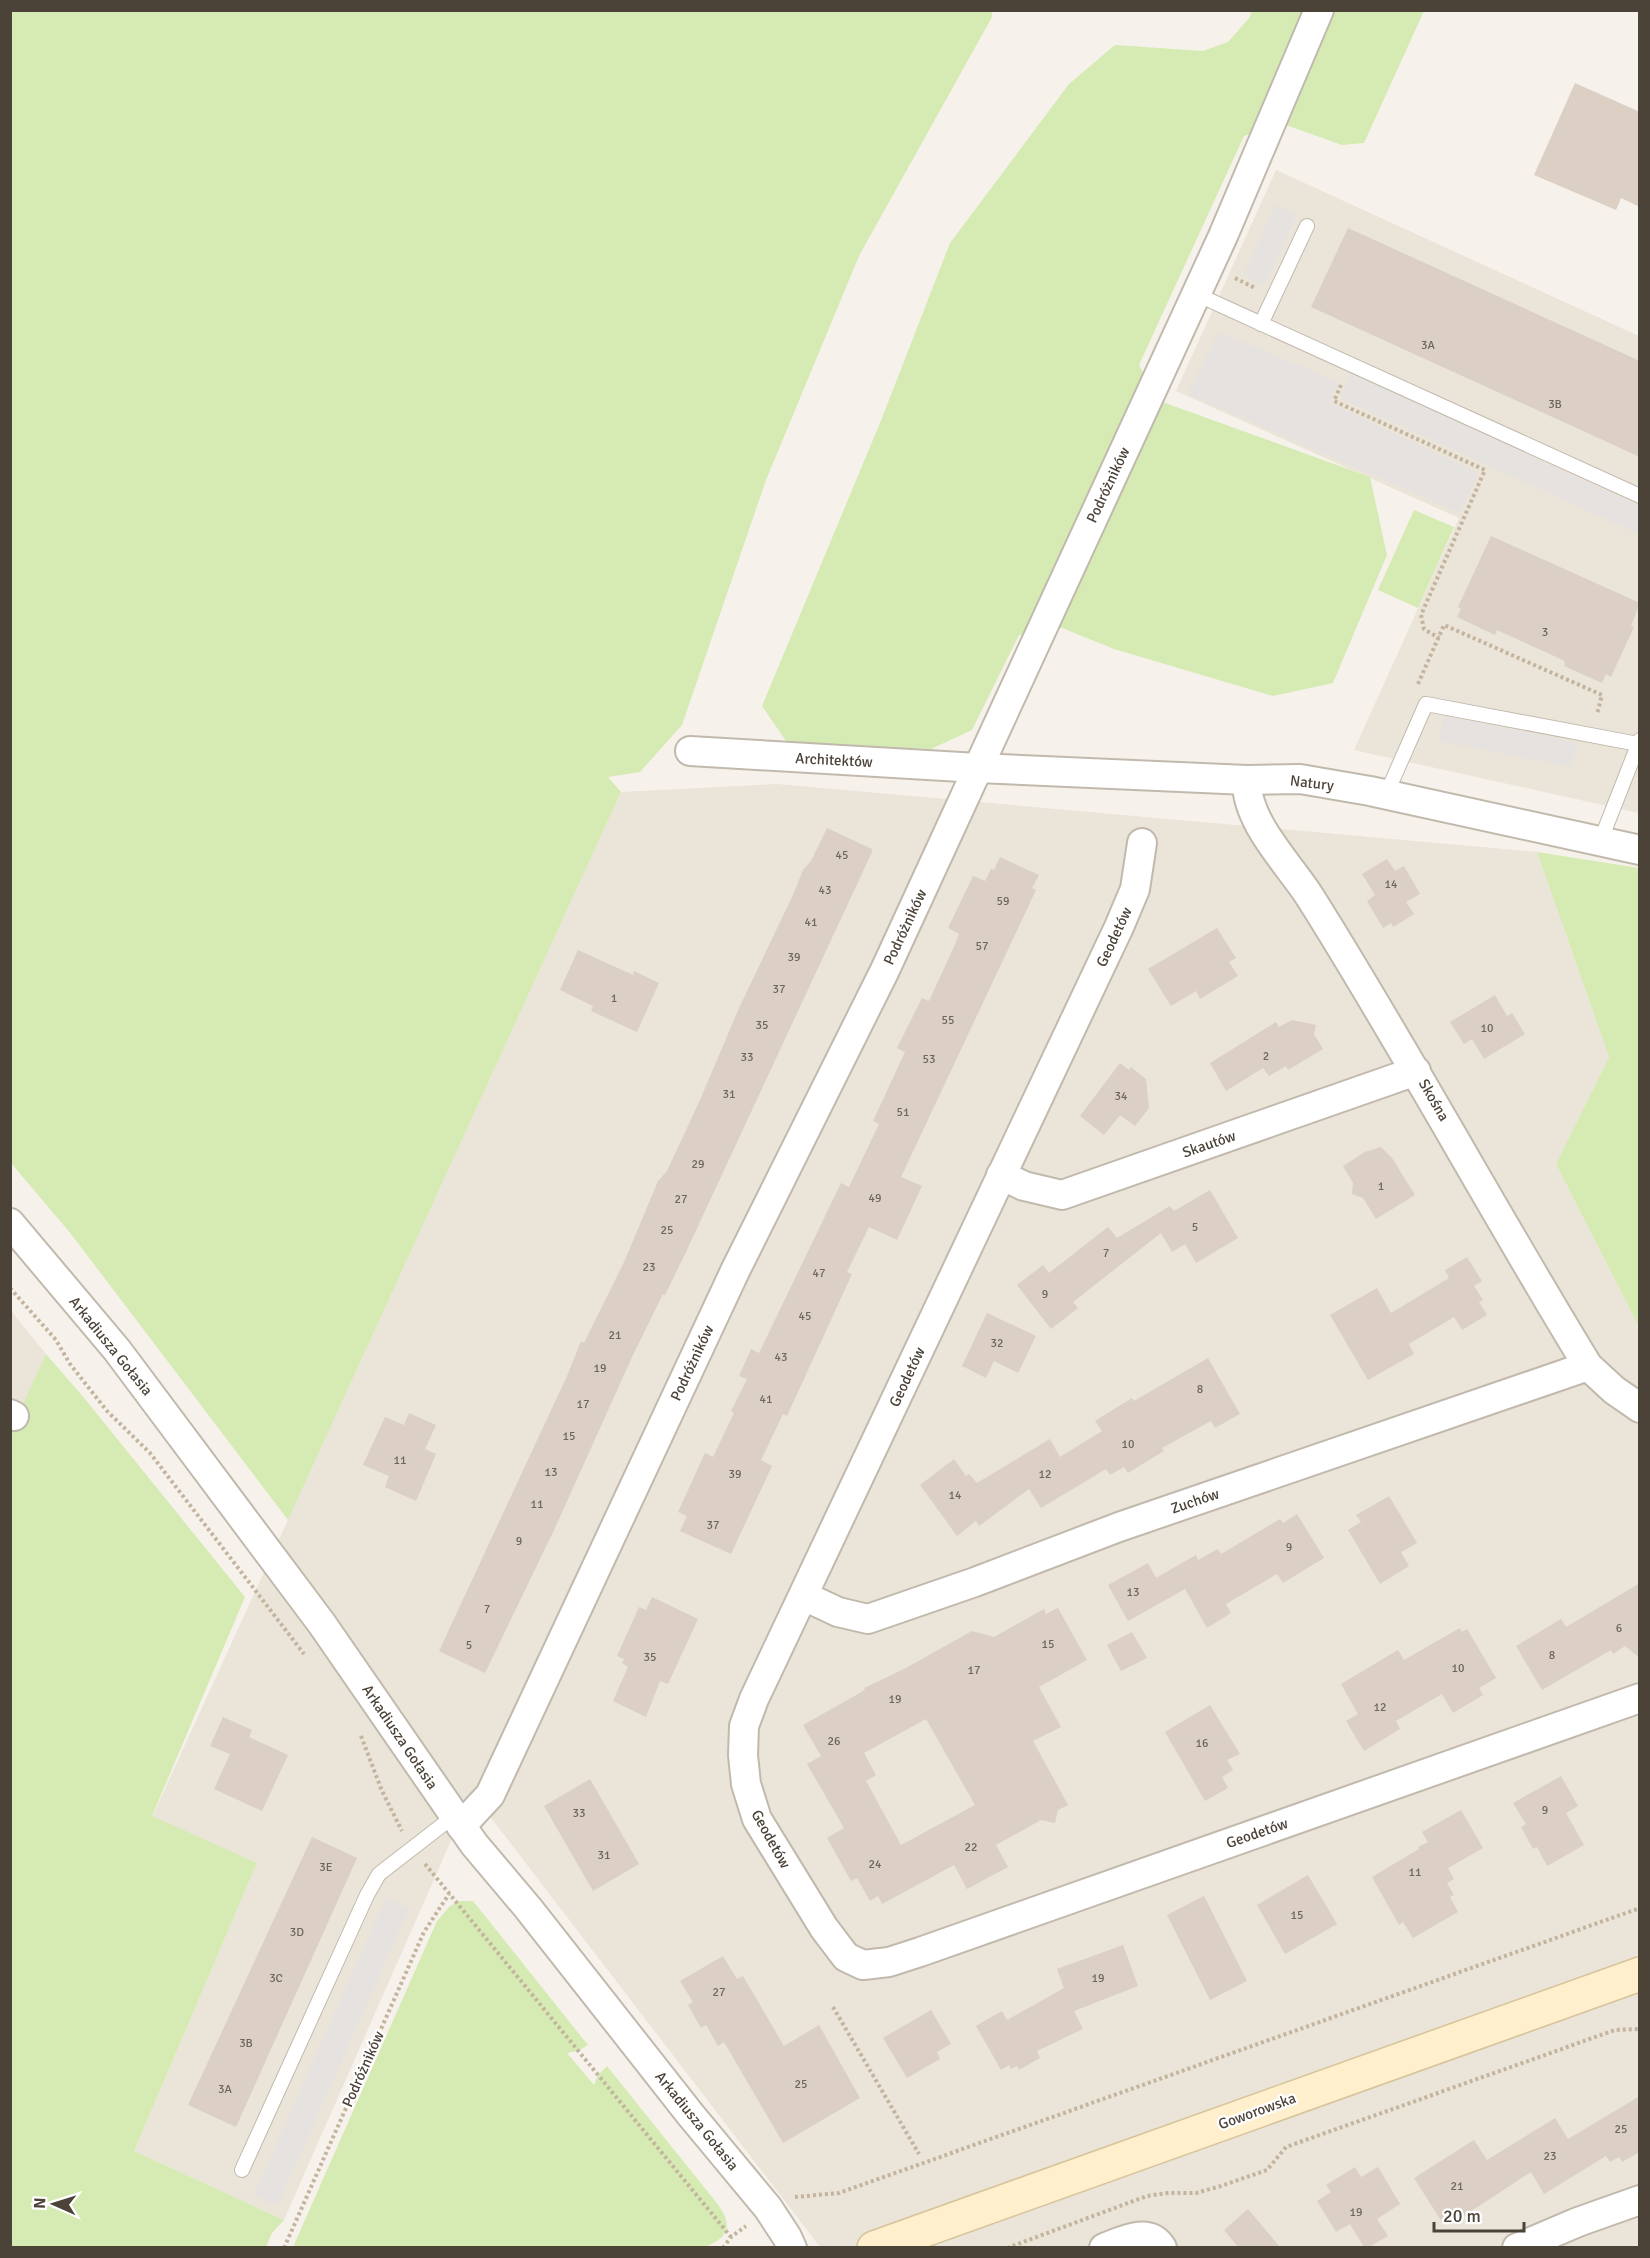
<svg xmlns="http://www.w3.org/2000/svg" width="1650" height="2258" viewBox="0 0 1650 2258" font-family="Signika,sans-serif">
	<rect width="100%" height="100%" fill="#f6f2eb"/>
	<!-- residential -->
	<g fill="#eae4d9">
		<path d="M 1276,170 L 1639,336 L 1639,813 L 1354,750 L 1459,518 L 1176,391 Z"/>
		<path d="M 777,784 L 1537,852 L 1609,1057 L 1556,1164 L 1639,1327 L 1639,2247 L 820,2247 L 472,1793 L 284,2220 L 134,2151 L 257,1863 L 152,1817 L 621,792 Z"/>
		<path d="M 11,1311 L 46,1354 L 11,1432 Z"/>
	</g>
	<!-- green -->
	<g fill="#d5ebb3">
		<path d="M 10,11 L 992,11 L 992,17 L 859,256 L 766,480 L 682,725 L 640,772 L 608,777 L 621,792 L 288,1520 L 71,1234 L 11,1163 Z"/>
		<path d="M 1252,11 L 1424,11 L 1364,143 L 1342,145 L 1280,123 L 1244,136 L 1139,365 L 1157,400 L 1370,477 L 1387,555 L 1333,683 L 1273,696 L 1114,649 L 1062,628 L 1019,635 L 972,730 L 931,749 L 788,744 L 762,706 L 882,418 L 950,243 L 1069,84 L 1115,45 L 1203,51 L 1228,42 L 1250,17 Z"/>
		<path d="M 1414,510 L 1454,527 L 1418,608 L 1378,590 Z"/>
		<path d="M 1537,852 L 1639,868 L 1639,1327 L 1556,1164 L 1609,1057 Z"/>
		<path d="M 46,1354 L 85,1399 L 245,1597 L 152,1816 L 257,1863 L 134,2151 L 284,2220 L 272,2233 L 266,2247 L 11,2248 L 10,1432 Z"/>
		<path d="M 460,1901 L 473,1901 L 588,2045 L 578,2051 L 567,2053 L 594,2085 L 598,2075 L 607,2066 L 716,2202 C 734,2225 730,2237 703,2248 L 293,2247 L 437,1921 L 450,1906 Z"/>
	</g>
	<!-- parking -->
	<g fill="#e5e2df">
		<path d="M 1276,205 L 1297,215 L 1264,286 L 1244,274 Z"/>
		<path d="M 1219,332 L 1338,382 L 1329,403 L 1478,473 L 1460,513 L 1188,394 Z"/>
		<path d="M 1351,373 L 1639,506 L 1639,534 L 1340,398 Z"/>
		<path d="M 1444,716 L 1578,743 L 1572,767 L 1439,741 Z"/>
		<path d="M 386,1898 L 409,1908 L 277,2206 L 254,2195 Z"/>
	</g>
	<!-- building -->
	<g fill="#dbd0c3" fill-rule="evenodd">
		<path d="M 1575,83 L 1640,112 L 1640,207 L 1621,198 L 1616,210 L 1534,175 Z"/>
		<path d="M 1348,228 L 1640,361 L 1640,457 L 1311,307 Z"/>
		<path d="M 1491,536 L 1640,603 L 1631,626 L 1634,627 L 1611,677 L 1606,674 L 1602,683 L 1564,666 L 1565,661 L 1497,630 L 1495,635 L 1457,617 L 1461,609 L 1458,607 Z"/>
		<path d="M 827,828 L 872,849 L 872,852 L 685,1254 L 665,1295 L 663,1294 L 633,1355 L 555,1528 L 485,1673 L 439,1651 L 567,1376 L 581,1341 L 584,1343 L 625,1260 L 658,1181 L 667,1171 L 700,1100 L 739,1008 L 793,895 L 803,870 L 811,861 Z"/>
		<path d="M 1000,857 L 1039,875 L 1032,888 L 1036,890 L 901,1177 L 922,1186 L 897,1240 L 869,1227 L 847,1272 L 852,1274 L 787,1416 L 783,1414 L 761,1460 L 772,1466 L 731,1554 L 680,1531 L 687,1516 L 678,1512 L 705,1453 L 713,1457 L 734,1413 L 731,1411 L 747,1379 L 739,1376 L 751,1349 L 759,1353 L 841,1183 L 849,1187 L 879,1124 L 873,1121 L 905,1052 L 897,1048 L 922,998 L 929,1001 L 953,949 L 959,934 L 948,928 L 973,876 L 985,881 L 991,869 L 994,870 Z"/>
		<path d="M 1387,859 L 1395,871 L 1404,866 L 1420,894 L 1406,902 L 1414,914 L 1393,927 L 1391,923 L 1383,928 L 1367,901 L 1375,895 L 1362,874 Z"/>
		<path d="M 1217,928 L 1236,958 L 1229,962 L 1238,976 L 1200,999 L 1196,991 L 1171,1006 L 1148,969 Z"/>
		<path d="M 578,950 L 633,975 L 634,971 L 659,983 L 637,1032 L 591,1011 L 593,1006 L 560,990 Z"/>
		<path d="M 1495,995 L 1507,1016 L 1512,1013 L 1525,1034 L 1484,1059 L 1472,1039 L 1464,1044 L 1450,1022 Z"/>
		<path d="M 1292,1020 L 1316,1025 L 1314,1034 L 1323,1049 L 1288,1070 L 1286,1066 L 1269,1076 L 1263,1068 L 1226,1091 L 1210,1063 L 1276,1022 L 1279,1027 Z"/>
		<path d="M 1120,1063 L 1129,1070 L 1131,1067 L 1146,1079 L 1149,1108 L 1135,1126 L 1120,1115 L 1104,1135 L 1080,1116 Z"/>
		<path d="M 1381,1147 L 1392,1158 L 1415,1195 L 1376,1219 L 1363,1198 L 1352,1194 L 1353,1183 L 1343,1166 L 1365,1152 Z"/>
		<path d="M 1210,1190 L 1238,1238 L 1196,1263 L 1185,1244 L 1172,1252 L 1161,1233 L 1073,1302 L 1078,1308 L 1051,1329 L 1017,1285 L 1043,1265 L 1049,1273 L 1108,1227 L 1117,1238 L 1170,1206 L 1174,1211 Z"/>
		<path d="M 1467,1257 L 1482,1281 L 1474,1286 L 1483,1300 L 1479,1302 L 1487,1315 L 1462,1330 L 1454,1317 L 1409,1344 L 1414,1354 L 1368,1380 L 1330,1315 L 1377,1288 L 1391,1313 L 1449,1278 L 1445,1270 Z"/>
		<path d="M 987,1313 L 1036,1336 L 1018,1373 L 994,1361 L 986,1378 L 962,1366 Z"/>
		<path d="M 1208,1358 L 1240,1414 L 1215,1428 L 1211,1421 L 1162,1448 L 1164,1451 L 1128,1473 L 1124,1467 L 1110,1475 L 1106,1469 L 1041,1508 L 1029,1489 L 979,1526 L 976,1521 L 957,1536 L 920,1485 L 954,1459 L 966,1476 L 969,1474 L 977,1483 L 1050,1439 L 1060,1457 L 1102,1431 L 1095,1421 L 1132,1398 L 1134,1401 Z"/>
		<path d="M 409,1413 L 436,1425 L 425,1449 L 436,1454 L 416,1501 L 385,1487 L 389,1476 L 363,1465 L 385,1417 L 404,1425 Z"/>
		<path d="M 1389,1496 L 1417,1543 L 1401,1552 L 1409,1566 L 1380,1584 L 1348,1530 L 1361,1522 L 1356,1515 Z"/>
		<path d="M 1297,1514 L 1324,1558 L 1283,1583 L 1277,1574 L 1226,1604 L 1231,1613 L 1207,1628 L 1185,1589 L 1128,1621 L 1108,1585 L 1148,1563 L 1156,1578 L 1196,1555 L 1198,1560 L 1218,1549 L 1221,1554 L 1280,1519 L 1283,1523 Z"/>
		<path d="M 1640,1583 L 1640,1658 L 1625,1646 L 1613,1654 L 1611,1650 L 1542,1690 L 1516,1646 L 1561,1619 L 1566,1627 Z"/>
		<path d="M 652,1597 L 698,1619 L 668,1684 L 660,1681 L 646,1717 L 613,1701 L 628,1667 L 622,1663 L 624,1659 L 617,1656 L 639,1607 L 646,1610 Z"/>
		<path d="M 1058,1608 L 1087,1660 L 1039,1687 L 1061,1727 L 1033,1741 L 1068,1805 L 1058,1810 L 1055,1823 L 1041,1820 L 996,1845 L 1008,1867 L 967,1889 L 954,1865 L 882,1904 L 878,1896 L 870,1901 L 857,1878 L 851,1881 L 827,1838 L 844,1828 L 807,1764 L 821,1756 L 803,1725 L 865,1690 L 864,1688 L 904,1669 L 972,1631 L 994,1637 L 1044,1609 L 1046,1614 ZM 926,1719 L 975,1805 L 901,1845 L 866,1781 L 876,1775 L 864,1753 Z"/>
		<path d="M 1460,1628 L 1462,1632 L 1467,1629 L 1496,1678 L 1479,1688 L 1483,1695 L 1453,1713 L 1442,1694 L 1396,1721 L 1400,1729 L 1364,1751 L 1346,1721 L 1358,1714 L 1341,1684 L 1398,1650 L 1404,1660 Z"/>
		<path d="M 1132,1632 L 1147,1658 L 1121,1671 L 1107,1645 Z"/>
		<path d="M 1210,1705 L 1240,1754 L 1227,1760 L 1233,1770 L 1222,1777 L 1228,1788 L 1205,1801 L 1165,1732 Z"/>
		<path d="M 223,1717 L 252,1730 L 249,1737 L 288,1755 L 262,1811 L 214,1789 L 230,1754 L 210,1746 Z"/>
		<path d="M 1561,1776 L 1578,1806 L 1566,1813 L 1584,1845 L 1547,1866 L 1537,1847 L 1533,1849 L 1521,1827 L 1526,1824 L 1513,1803 Z"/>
		<path d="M 590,1779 L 639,1864 L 593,1891 L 544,1806 Z"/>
		<path d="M 1461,1810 L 1483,1848 L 1448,1868 L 1454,1879 L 1447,1883 L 1454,1895 L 1450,1897 L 1458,1912 L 1413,1938 L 1403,1922 L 1399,1925 L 1372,1877 L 1419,1849 L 1418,1847 L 1428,1842 L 1422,1832 Z"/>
		<path d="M 312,1837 L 357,1858 L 236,2127 L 188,2105 Z"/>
		<path d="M 1308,1875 L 1337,1924 L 1285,1954 L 1257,1905 Z"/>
		<path d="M 1204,1896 L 1247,1981 L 1210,2000 L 1167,1915 Z"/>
		<path d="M 1123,1945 L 1138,1986 L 1074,2011 L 1083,2029 L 1037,2051 L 1040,2058 L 1019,2070 L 1017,2066 L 1011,2069 L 1009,2065 L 1001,2070 L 976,2026 L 1002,2011 L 1007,2020 L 1064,1988 L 1057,1969 Z"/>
		<path d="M 723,1956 L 737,1979 L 743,1976 L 784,2046 L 819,2025 L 860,2098 L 783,2143 L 724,2042 L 718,2046 L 706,2025 L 701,2028 L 688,2005 L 693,2002 L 680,1981 Z"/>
		<path d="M 931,2010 L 951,2044 L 937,2052 L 940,2059 L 907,2078 L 883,2038 Z"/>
		<path d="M 1640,2096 L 1640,2152 L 1622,2162 L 1619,2157 L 1610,2162 L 1606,2156 L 1544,2194 L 1531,2172 L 1462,2217 L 1459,2211 L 1442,2222 L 1414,2178 L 1474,2140 L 1487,2160 L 1555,2118 L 1568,2139 Z"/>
		<path d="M 1355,2167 L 1361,2177 L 1378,2167 L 1400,2204 L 1377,2219 L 1388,2236 L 1369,2247 L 1364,2247 L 1350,2224 L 1336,2232 L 1317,2201 L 1331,2192 L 1326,2185 Z"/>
		<path d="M 1248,2209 L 1280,2247 L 1238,2247 L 1224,2230 Z"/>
	</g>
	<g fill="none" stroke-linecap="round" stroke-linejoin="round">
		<defs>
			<g id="lane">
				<path d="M 1196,294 L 1640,496"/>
				<path d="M 1261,324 L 1307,226"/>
				<path d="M 1386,795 L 1426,704 L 1638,744"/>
				<path d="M 1600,842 L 1640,740"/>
				<path d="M 242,2170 L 367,1895 L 379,1874 L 454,1816"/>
			</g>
			<g id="street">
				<path d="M 690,751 L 978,768 L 1247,780 L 1300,779 L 1370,791 L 1640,850"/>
				<path d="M 1247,780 C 1245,821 1289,864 1310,897 C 1407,1051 1493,1211 1588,1366 L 1614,1390 L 1640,1408"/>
				<path d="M 1142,843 L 1135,889 L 1119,927 L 754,1699 L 744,1726 L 743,1755 L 746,1784 L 757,1819 L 824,1928 L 846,1957 L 863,1965 L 889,1962 L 920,1952 L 1640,1698"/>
				<path d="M 1001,1175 L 1024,1186 L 1062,1195 L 1416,1071"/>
				<path d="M 10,1223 L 117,1350 L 322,1624 L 474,1844 L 528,1908 L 690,2114 L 768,2208 L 787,2237 L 792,2248"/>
				<path d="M 10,1414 L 14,1416"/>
				<path d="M 804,1596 L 838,1612 L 868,1619 L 975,1582 L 1119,1527 L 1588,1366"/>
				<path d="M 461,1826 L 490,1795 L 735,1271 L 885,970 L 1223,236 L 1319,10"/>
				<path d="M 1104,2248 C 1122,2241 1149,2226 1162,2248"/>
				<path d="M 1517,2248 L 1578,2222 L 1640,2200"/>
			</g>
			<path id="secondary" d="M 874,2248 L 1640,1974"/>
		</defs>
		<!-- lane casing -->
		<use href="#lane" stroke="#c2b9ad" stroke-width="16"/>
		<!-- street casing -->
		<use href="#street" stroke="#c2b9ad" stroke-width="32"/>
		<!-- secondary casing -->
		<use href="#secondary" stroke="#d7c39a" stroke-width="36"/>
		<!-- path -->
		<g stroke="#c4b49e" stroke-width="4" stroke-dasharray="3 3" stroke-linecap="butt">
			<path d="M 1235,278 L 1255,288"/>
			<path d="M 1341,385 L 1334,401 L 1485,470 L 1421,615 L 1424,629 L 1439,638"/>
			<path d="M 1418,684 L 1444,625 L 1602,695 L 1597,714"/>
			<path d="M 10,1288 L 56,1340 L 70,1364 L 107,1411 L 150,1453 L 304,1654"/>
			<path d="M 361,1736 L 382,1791 L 402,1831"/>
			<path d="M 425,1864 L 731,2237"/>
			<path d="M 833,2007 L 919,2154"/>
			<path d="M 795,2197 L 839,2193 L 1640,1908"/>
			<path d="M 284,2248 L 424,1932 L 449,1894"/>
			<path d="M 723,2248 L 731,2237 L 746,2226"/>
			<path d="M 1007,2248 L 1147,2196 L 1167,2193 L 1196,2193 L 1221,2186 L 1267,2170 L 1286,2147 L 1615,2030 L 1640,2029"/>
		</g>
		<!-- lane -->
		<use href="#lane" stroke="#fff" stroke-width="14"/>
		<!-- street -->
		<use href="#street" stroke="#fff" stroke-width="28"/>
		<!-- secondary -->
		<use href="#secondary" stroke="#ffefcc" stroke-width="33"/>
	</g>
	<g text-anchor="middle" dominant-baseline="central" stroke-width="4.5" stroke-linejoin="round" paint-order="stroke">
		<!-- number labels -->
		<g font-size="12" fill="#6f665b">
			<text x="1428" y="345">3A</text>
			<text x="1555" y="404">3B</text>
			<text x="1545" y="632">3</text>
			<text x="842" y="855">45</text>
			<text x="1391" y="884">14</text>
			<text x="825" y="890">43</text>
			<text x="1003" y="901">59</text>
			<text x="811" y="922">41</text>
			<text x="982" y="946">57</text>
			<text x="794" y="957">39</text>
			<text x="779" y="989">37</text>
			<text x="614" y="998">1</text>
			<text x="948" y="1020">55</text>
			<text x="762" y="1025">35</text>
			<text x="1487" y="1028">10</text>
			<text x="1266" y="1056">2</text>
			<text x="747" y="1057">33</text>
			<text x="929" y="1059">53</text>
			<text x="729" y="1094">31</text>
			<text x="1121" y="1096">34</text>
			<text x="903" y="1112">51</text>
			<text x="698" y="1164">29</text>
			<text x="1381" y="1186">1</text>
			<text x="875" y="1198">49</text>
			<text x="681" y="1199">27</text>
			<text x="1195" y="1227">5</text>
			<text x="667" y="1230">25</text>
			<text x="1106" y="1253">7</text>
			<text x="649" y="1267">23</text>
			<text x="819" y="1273">47</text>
			<text x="1045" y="1294">9</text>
			<text x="805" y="1316">45</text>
			<text x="615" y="1335">21</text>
			<text x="997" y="1343">32</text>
			<text x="781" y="1357">43</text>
			<text x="600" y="1368">19</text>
			<text x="1200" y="1389">8</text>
			<text x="766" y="1399">41</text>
			<text x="583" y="1404">17</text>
			<text x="569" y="1436">15</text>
			<text x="1128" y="1444">10</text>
			<text x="400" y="1460">11</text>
			<text x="551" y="1472">13</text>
			<text x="735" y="1474">39</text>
			<text x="1045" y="1474">12</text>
			<text x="955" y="1495">14</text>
			<text x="537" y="1504">11</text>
			<text x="713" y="1525">37</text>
			<text x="519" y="1541">9</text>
			<text x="1289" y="1547">9</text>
			<text x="1133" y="1592">13</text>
			<text x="487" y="1609">7</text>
			<text x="1619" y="1628">6</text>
			<text x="1048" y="1644">15</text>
			<text x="469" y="1645">5</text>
			<text x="1552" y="1655">8</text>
			<text x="650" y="1657">35</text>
			<text x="1458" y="1668">10</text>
			<text x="974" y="1670">17</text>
			<text x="895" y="1699">19</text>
			<text x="1380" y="1707">12</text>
			<text x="834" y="1741">26</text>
			<text x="1202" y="1743">16</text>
			<text x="1545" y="1810">9</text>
			<text x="579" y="1813">33</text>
			<text x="971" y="1847">22</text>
			<text x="604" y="1855">31</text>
			<text x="875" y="1864">24</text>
			<text x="326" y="1867">3E</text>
			<text x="1415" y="1872">11</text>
			<text x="1297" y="1915">15</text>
			<text x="297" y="1932">3D</text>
			<text x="276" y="1978">3C</text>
			<text x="1098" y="1978">19</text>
			<text x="719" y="1992">27</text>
			<text x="246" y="2043">3B</text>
			<text x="801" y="2084">25</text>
			<text x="225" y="2089">3A</text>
			<text x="1621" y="2129">25</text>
			<text x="1550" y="2156">23</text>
			<text x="1457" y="2186">21</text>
			<text x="1356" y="2212">19</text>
		</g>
		<!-- street labels -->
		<g font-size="15" fill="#4b4238" stroke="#fff">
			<text transform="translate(1108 485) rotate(-65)">Podróżników</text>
			<text transform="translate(834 760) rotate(3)">Architektów</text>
			<text transform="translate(1312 783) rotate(7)">Natury</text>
			<text transform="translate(905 927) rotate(-65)">Podróżników</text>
			<text transform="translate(1114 937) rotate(-65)">Geodetów</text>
			<text transform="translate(1434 1100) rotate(60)">Skośna</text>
			<text transform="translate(1209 1144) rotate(-19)">Skautów</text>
			<text transform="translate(111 1346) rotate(51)">Arkadiusza Gołasia</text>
			<text transform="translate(692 1363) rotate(-65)">Podróżników</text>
			<text transform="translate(907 1377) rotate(-65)">Geodetów</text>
			<text transform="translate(1195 1501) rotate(-19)">Zuchów</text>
			<text transform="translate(400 1737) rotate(56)">Arkadiusza Gołasia</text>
			<text transform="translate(1257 1833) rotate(-19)">Geodetów</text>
			<text transform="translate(771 1839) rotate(61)">Geodetów</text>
			<text transform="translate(363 2069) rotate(-66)">Podróżników</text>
			<text transform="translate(1257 2111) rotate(-20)">Goworowska</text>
			<text transform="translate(697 2121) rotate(51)">Arkadiusza Gołasia</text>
		</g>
	</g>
	<!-- border -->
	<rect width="1650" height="2258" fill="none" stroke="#4b4238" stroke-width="24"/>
	<!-- north arrow -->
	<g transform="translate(54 2204) rotate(273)" stroke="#ffffff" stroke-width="4.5" paint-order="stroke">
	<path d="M0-4.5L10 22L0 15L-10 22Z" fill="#4b4238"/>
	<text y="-9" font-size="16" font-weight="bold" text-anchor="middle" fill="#4b4238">N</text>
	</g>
	<!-- scale -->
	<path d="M1434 2222v9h90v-9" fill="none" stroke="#4b4238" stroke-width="3"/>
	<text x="1443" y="2222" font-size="18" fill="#4b4238" stroke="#ffffff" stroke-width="4.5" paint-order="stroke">20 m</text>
</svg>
